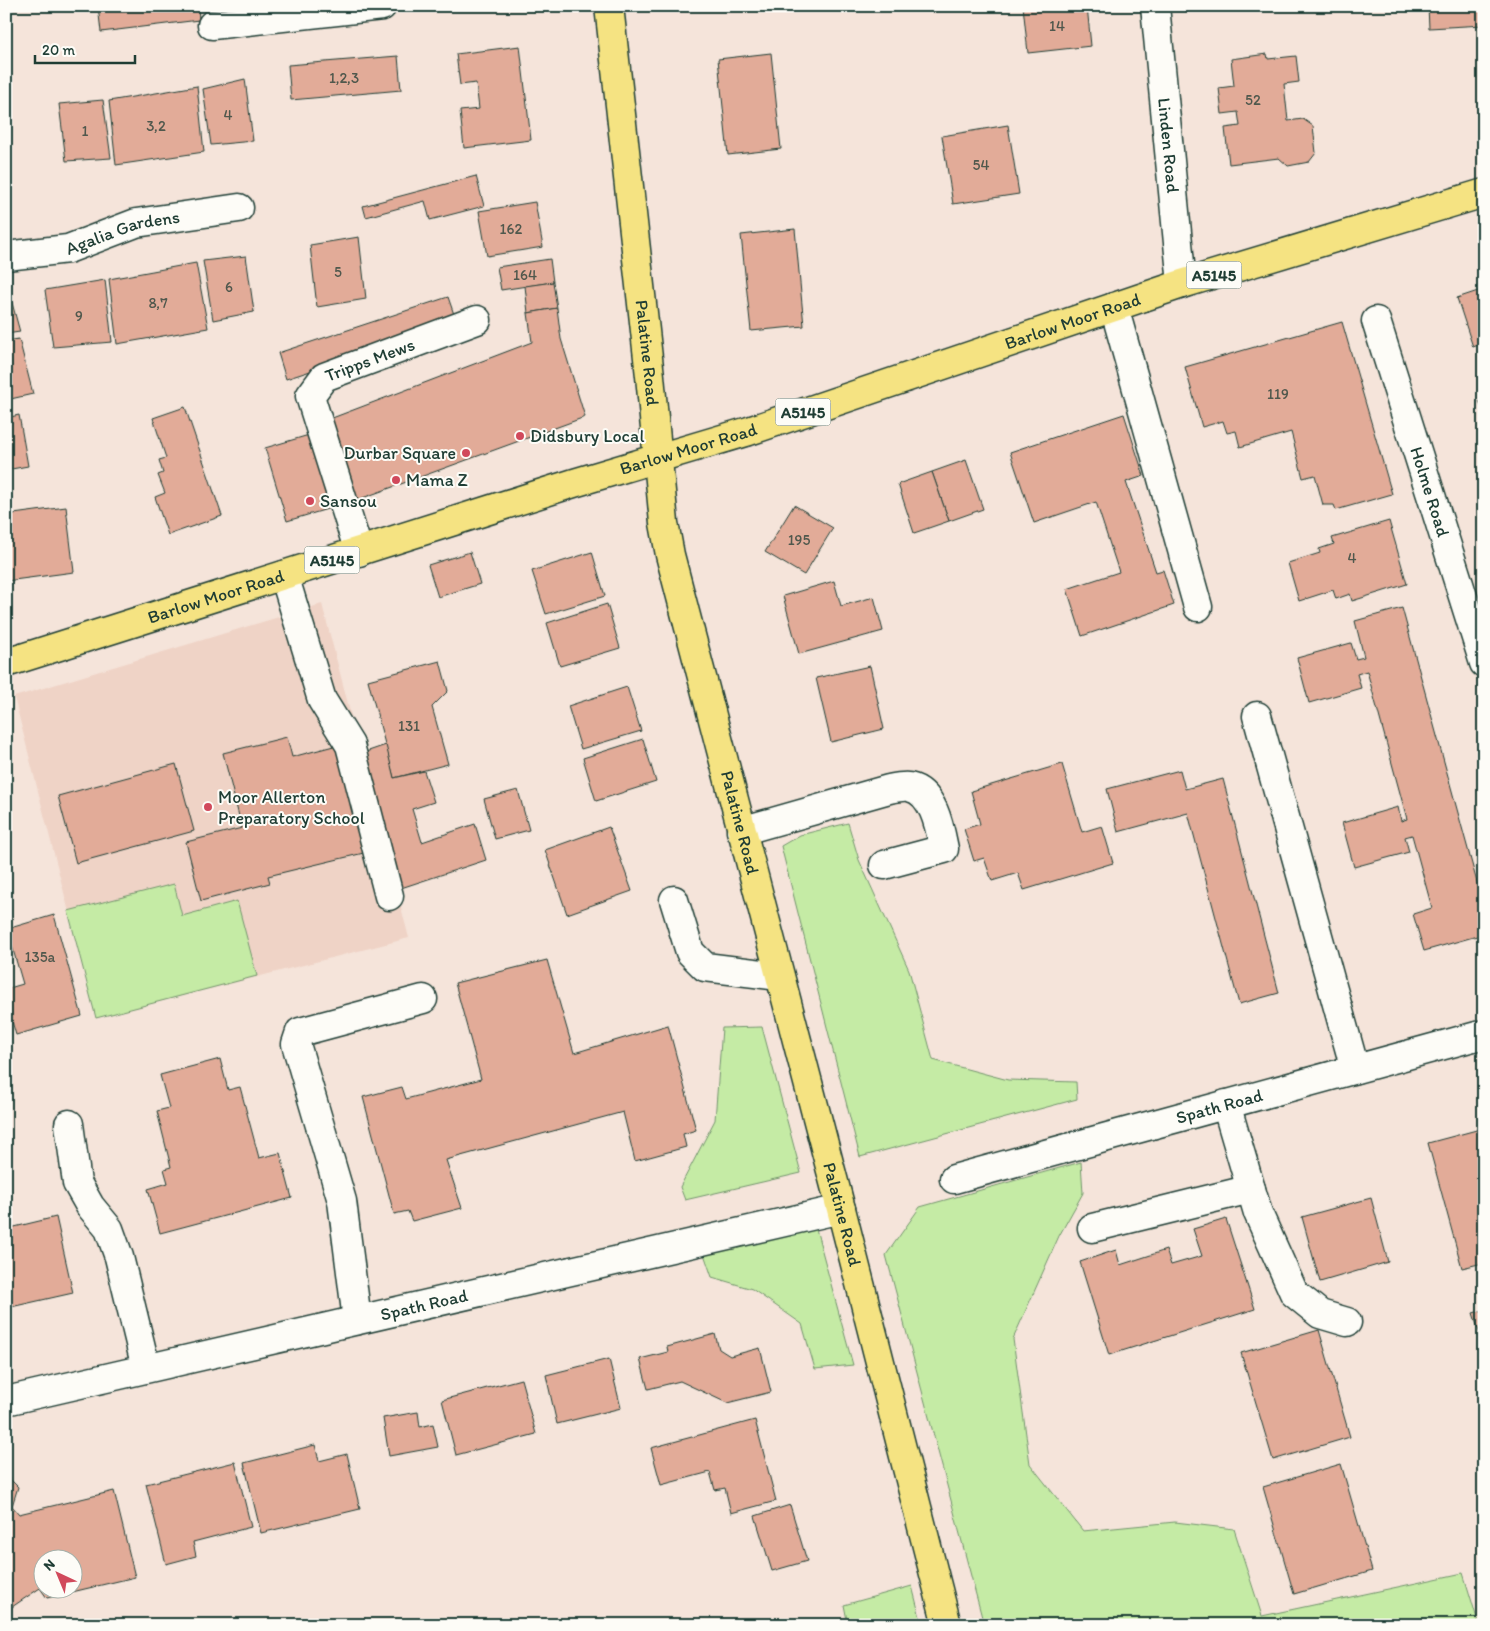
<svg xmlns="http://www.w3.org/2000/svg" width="1490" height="1631" viewBox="0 0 1490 1631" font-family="Itim,sans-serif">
	<rect width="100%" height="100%" fill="#f5e4da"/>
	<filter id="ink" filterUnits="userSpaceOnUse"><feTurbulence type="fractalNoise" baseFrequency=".02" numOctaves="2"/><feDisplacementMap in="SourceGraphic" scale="10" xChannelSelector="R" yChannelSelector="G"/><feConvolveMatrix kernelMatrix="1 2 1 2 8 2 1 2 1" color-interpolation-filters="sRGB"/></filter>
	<g filter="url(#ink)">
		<!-- built -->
		<path fill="#efd3c6" d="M 322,604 L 409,938 L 96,1018 L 14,697 Z"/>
		<!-- green -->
		<g fill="#c5eba5" stroke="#72946c">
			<path d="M 848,823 L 859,860 L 909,970 L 933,1060 L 1008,1080 L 1076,1082 L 1077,1099 L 860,1157 L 781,846 L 800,835 Z"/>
			<path d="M 174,884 L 182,916 L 237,901 L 257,976 L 96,1018 L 68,911 Z"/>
			<path d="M 762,1027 L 801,1173 L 685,1200 L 680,1187 L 715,1120 L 722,1028 Z"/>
			<path d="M 1081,1162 L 1083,1193 L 1059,1236 L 1013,1339 L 1030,1464 L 1083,1531 L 1175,1522 L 1234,1529 L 1262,1616 L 1463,1573 L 1479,1625 L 984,1625 L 886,1255 L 920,1207 Z"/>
			<path d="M 815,1225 L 848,1347 L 853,1365 L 815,1369 L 802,1324 L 752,1289 L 712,1277 L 704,1254 Z"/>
			<path d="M 912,1586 L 922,1625 L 848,1625 L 844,1605 Z"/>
		</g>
		<!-- building -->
		<g fill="#e2ab98" stroke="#1f3d34" fill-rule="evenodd">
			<path d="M 98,6 L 198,6 L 199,20 L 101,32 Z"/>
			<path d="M 218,6 L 252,6 L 219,12 Z"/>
			<path d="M 1023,6 L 1087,6 L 1091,46 L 1028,53 Z"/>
			<path d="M 1428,6 L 1484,6 L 1484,25 L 1429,28 Z"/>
			<path d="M 520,46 L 531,140 L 464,148 L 460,111 L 479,109 L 476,83 L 460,85 L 456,54 Z"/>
			<path d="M 771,53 L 781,149 L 728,155 L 718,59 Z"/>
			<path d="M 1267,54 L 1268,59 L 1296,56 L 1299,82 L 1284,84 L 1288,121 L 1303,119 L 1313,126 L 1316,153 L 1309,162 L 1288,166 L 1279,158 L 1229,164 L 1225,128 L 1240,126 L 1238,112 L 1222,114 L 1219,88 L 1234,86 L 1231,59 Z"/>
			<path d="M 398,56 L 401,90 L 291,100 L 288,65 Z"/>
			<path d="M 245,79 L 253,141 L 211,145 L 203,89 Z"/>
			<path d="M 197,86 L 204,152 L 116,165 L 109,101 Z"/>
			<path d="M 103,100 L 111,158 L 66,161 L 59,104 Z"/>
			<path d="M 1008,125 L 1019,194 L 953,204 L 942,136 Z"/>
			<path d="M 476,176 L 484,206 L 430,220 L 425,201 L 366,217 L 363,206 Z"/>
			<path d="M 535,202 L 543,247 L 487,256 L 479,211 Z"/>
			<path d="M 795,229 L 804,326 L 751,331 L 741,235 Z"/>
			<path d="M 359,237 L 366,299 L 317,307 L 310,245 Z"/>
			<path d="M 246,256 L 254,312 L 213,320 L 203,261 Z"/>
			<path d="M 550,259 L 553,282 L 501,290 L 497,267 Z"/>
			<path d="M 196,263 L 208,328 L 117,344 L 109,279 Z"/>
			<path d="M 105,280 L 112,342 L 53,347 L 45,290 Z"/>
			<path d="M 6,281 L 20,332 L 6,334 Z"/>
			<path d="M 553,282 L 557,308 L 528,313 L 525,286 Z"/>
			<path d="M 1484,289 L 1484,343 L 1473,347 L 1457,298 Z"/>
			<path d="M 448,297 L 457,323 L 286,379 L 278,353 Z"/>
			<path d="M 557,308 L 561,339 L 585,417 L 357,500 L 327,420 L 532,342 L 528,313 Z"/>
			<path d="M 1342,322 L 1392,494 L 1336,510 L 1334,505 L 1323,505 L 1315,475 L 1303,478 L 1291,432 L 1240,447 L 1236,431 L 1227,433 L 1223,421 L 1202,427 L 1185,367 Z"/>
			<path d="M 19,339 L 33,394 L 6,400 L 6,341 Z"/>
			<path d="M 1484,400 L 1484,414 L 1479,401 Z"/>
			<path d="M 185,407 L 222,516 L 168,535 L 155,497 L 165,493 L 158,475 L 163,473 L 159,460 L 166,458 L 153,418 Z"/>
			<path d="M 1124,414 L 1144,476 L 1126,482 L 1156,572 L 1163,570 L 1174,605 L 1082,636 L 1067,589 L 1119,572 L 1096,502 L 1034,523 L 1010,452 Z"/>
			<path d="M 19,415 L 28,466 L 6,470 L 6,418 Z"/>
			<path d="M 309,435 L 331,508 L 287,521 L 265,448 Z"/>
			<path d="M 966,460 L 983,509 L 949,521 L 932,472 Z"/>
			<path d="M 932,472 L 949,521 L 914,533 L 898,484 Z"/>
			<path d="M 794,505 L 833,528 L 804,575 L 765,552 Z"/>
			<path d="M 66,507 L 74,572 L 6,581 L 6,515 Z"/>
			<path d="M 1389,521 L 1407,584 L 1352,601 L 1350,594 L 1336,599 L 1333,590 L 1299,601 L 1288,563 L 1320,553 L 1319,549 L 1334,544 L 1332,538 Z"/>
			<path d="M 470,552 L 480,584 L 438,597 L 428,565 Z"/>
			<path d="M 592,552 L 605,596 L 546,614 L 532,571 Z"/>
			<path d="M 834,581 L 841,606 L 874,597 L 883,631 L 799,654 L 783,596 Z"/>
			<path d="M 607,604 L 620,648 L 560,666 L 547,623 Z"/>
			<path d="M 1402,608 L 1484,908 L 1484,934 L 1424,951 L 1413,914 L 1432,908 L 1412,835 L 1405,837 L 1409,852 L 1354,867 L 1342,823 L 1398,807 L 1401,821 L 1407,819 L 1367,671 L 1357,674 L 1361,688 L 1309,703 L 1297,658 L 1351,643 L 1356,659 L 1364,657 L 1355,621 Z"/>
			<path d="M 440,661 L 448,691 L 432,707 L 448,764 L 394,778 L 368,680 Z"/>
			<path d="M 870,666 L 884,729 L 831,742 L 816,678 Z"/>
			<path d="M 627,687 L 641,731 L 581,749 L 568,706 Z"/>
			<path d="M 287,737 L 292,757 L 345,743 L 372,851 L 268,876 L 270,883 L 201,901 L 186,842 L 242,828 L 223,753 Z"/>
			<path d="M 643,739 L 656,782 L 596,801 L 583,758 Z"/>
			<path d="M 386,745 L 394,778 L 424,771 L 434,802 L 412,809 L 422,842 L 475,824 L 486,860 L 398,889 L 354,756 Z"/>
			<path d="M 176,764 L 194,831 L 76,863 L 58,796 Z"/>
			<path d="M 1062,764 L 1082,832 L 1102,826 L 1113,863 L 1024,890 L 1018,873 L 992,881 L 984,858 L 974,861 L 964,829 L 980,824 L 971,791 Z"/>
			<path d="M 1180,770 L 1185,789 L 1223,779 L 1279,993 L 1239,1004 L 1188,813 L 1118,832 L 1107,789 Z"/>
			<path d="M 518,790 L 529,830 L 495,839 L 484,799 Z"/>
			<path d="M 609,827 L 632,891 L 567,914 L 545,850 Z"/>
			<path d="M 54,915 L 82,1016 L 16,1035 L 6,1001 L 6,989 L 23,984 L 7,929 Z"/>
			<path d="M 547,960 L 574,1053 L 668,1025 L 696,1130 L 683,1134 L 686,1147 L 635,1161 L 623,1112 L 446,1160 L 462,1208 L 412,1221 L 408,1211 L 394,1214 L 363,1097 L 402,1087 L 406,1099 L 481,1079 L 455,983 Z"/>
			<path d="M 220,1059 L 228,1090 L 240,1087 L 259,1158 L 280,1153 L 292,1198 L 160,1233 L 148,1189 L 168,1183 L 164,1169 L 171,1167 L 157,1111 L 169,1108 L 160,1075 Z"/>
			<path d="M 1484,1128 L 1484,1267 L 1483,1263 L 1462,1268 L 1428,1143 Z"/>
			<path d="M 1371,1198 L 1388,1262 L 1320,1282 L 1302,1217 Z"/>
			<path d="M 56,1217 L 73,1293 L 11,1307 L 9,1298 L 6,1299 L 6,1229 Z"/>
			<path d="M 1226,1219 L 1255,1309 L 1109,1355 L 1080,1262 L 1116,1250 L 1120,1265 L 1166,1250 L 1171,1265 L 1202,1256 L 1193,1229 Z"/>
			<path d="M 1484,1310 L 1484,1347 L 1473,1313 Z"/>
			<path d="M 1319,1330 L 1350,1437 L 1273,1460 L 1241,1353 Z"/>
			<path d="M 715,1334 L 719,1349 L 730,1356 L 760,1348 L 771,1392 L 727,1403 L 680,1381 L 648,1389 L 640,1359 L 668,1352 L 667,1347 Z"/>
			<path d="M 609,1359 L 621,1408 L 557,1424 L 546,1375 Z"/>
			<path d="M 521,1379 L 536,1434 L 456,1455 L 442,1400 Z"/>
			<path d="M 418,1412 L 420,1427 L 433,1424 L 438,1447 L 389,1456 L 383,1418 Z"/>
			<path d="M 755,1420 L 776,1501 L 731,1513 L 725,1488 L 715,1490 L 710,1472 L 661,1485 L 651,1448 Z"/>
			<path d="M 315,1445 L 319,1461 L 347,1454 L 360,1509 L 261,1533 L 244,1463 Z"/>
			<path d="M 235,1462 L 251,1527 L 193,1542 L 196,1556 L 166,1564 L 146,1484 Z"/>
			<path d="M 1341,1464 L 1372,1571 L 1294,1594 L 1263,1487 Z"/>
			<path d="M 6,1475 L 18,1487 L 12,1506 L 19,1514 L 114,1491 L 135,1577 L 47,1598 L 40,1588 L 6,1611 ZM 42,1558 L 72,1558 L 72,1588 L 42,1588 Z"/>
			<path d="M 790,1505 L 807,1561 L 772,1571 L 755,1516 Z"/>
		</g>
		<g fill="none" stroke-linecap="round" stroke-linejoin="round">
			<defs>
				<g id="minor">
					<path id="s1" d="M 1155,6 L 1182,284"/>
					<path d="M 212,25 L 382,6"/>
					<path id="s2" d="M 6,256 L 68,249 L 136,223 L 239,208"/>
					<path d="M 1114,307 L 1198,607"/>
					<path id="s3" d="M 1376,321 L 1484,663"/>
					<path id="s4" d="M 359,552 L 310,396 L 324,377 L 477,320"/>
					<path d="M 284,575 L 322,700 L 350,745 L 389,896"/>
					<path d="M 1257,716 L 1355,1069"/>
					<path d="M 741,831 L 889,789 C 894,788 903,786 909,787 C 934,792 940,829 944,849 L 884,865"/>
					<path d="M 674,900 L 690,952 L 705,967 L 779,976"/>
					<path d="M 1226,1104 L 1258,1213 L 1294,1293 L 1320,1314 L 1347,1322"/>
					<path d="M 69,1124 L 77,1183 L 90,1206 L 109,1229 L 119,1257 L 146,1368"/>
					<path id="s5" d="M 954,1179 L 1484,1034"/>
					<path d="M 1092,1228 L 1251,1189"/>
					<path d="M 357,1320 L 342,1201 L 296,1044 L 300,1032 L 423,999"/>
					<path id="s6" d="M 6,1401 L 841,1209"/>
				</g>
				<g id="major">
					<path id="s7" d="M 609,6 L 650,376 L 664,523 L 670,555 L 841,1209 L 947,1625"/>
					<path id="s8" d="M 6,663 L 574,483 L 749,431 L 1182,284 L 1484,193"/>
				</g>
			</defs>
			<!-- minor casing -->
			<use href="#minor" stroke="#1f3d34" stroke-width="31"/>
			<!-- major casing -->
			<use href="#major" stroke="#1f3d34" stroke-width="31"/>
			<!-- minor -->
			<use href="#minor" stroke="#fdfcf7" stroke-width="28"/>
			<!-- major -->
			<use href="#major" stroke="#f5e382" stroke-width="28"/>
		</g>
	</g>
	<!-- markers -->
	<g fill="#d1495b" stroke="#fdfcf7" stroke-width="2">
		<circle cx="520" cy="436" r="5"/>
		<circle cx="466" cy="453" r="5"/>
		<circle cx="396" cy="480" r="5"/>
		<circle cx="310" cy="501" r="5"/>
		<circle cx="208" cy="807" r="5"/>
	</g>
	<g text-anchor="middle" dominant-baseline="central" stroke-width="4" stroke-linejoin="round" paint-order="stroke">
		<!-- number labels -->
		<g font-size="15" fill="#50584d">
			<text x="1057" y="26">14</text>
			<text x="344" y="78">1,2,3</text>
			<text x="1253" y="100">52</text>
			<text x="228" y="115">4</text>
			<text x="156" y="126">3,2</text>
			<text x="85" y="131">1</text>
			<text x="981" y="165">54</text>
			<text x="511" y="229">162</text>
			<text x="338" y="272">5</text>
			<text x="525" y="275">164</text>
			<text x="229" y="287">6</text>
			<text x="158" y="303">8,7</text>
			<text x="79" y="316">9</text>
			<text x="1278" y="394">119</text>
			<text x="799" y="540">195</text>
			<text x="1352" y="558">4</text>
			<text x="409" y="726">131</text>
			<text x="40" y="957">135a</text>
		</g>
		<!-- shield labels -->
		<g fill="#fdfcf7" stroke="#62766e" stroke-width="1">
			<rect x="1186.5" y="261.5" width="55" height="27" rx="4"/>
			<rect x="775.5" y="398.5" width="55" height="27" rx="4"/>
			<rect x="304.5" y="546.5" width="55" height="27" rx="4"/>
		</g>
		<g font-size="16" font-weight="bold" fill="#1f3d34">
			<text x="1214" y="275">A5145</text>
			<text x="803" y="412">A5145</text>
			<text x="332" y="560">A5145</text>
		</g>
		<!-- street labels -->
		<g font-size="18" fill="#1f3d34" stroke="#fdfcf7">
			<text stroke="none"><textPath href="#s1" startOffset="140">Linden Road</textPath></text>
			<text stroke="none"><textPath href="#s2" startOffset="120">Agalia Gardens</textPath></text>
			<text stroke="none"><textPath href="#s8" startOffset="1120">Barlow Moor Road</textPath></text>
			<text stroke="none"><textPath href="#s7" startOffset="349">Palatine Road</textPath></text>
			<text stroke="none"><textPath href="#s4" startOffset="236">Tripps Mews</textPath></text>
			<text stroke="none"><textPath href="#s8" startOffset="715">Barlow Moor Road</textPath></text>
			<text stroke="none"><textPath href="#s3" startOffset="179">Holme Road</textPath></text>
			<text stroke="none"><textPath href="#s8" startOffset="220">Barlow Moor Road</textPath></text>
			<text stroke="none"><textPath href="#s7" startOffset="829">Palatine Road</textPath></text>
			<text stroke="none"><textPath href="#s5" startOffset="275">Spath Road</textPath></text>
			<text stroke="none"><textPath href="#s7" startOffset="1234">Palatine Road</textPath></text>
			<text stroke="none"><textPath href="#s6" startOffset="429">Spath Road</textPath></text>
		</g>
		<!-- poi labels -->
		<g font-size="18" fill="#1f3d34" stroke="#fdfcf7" text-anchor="start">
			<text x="530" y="436">Didsbury Local</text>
			<text x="456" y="453" text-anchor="end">Durbar Square</text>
			<text x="406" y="480">Mama Z</text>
			<text x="320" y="501">Sansou</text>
			<text x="218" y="797">Moor Allerton<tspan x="218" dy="21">Preparatory School</tspan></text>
		</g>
	</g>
	<!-- margin -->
	<rect width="1490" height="1631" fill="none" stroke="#fdfcf7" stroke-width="25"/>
	<rect x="12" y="12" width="1465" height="1606" fill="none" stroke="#1f3d34" stroke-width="2" filter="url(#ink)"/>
	<!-- north arrow -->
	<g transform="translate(58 1574) rotate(316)"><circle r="24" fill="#fdfcf7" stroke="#a4b0a9"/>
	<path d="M0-4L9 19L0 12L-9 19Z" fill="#d1495b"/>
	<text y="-8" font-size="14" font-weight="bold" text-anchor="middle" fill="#1f3d34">N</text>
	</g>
	<!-- scale -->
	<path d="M35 55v8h100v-8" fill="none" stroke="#1f3d34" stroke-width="2.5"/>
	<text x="42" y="55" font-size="15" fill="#1f3d34" stroke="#fdfcf7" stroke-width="4" paint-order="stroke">20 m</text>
</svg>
